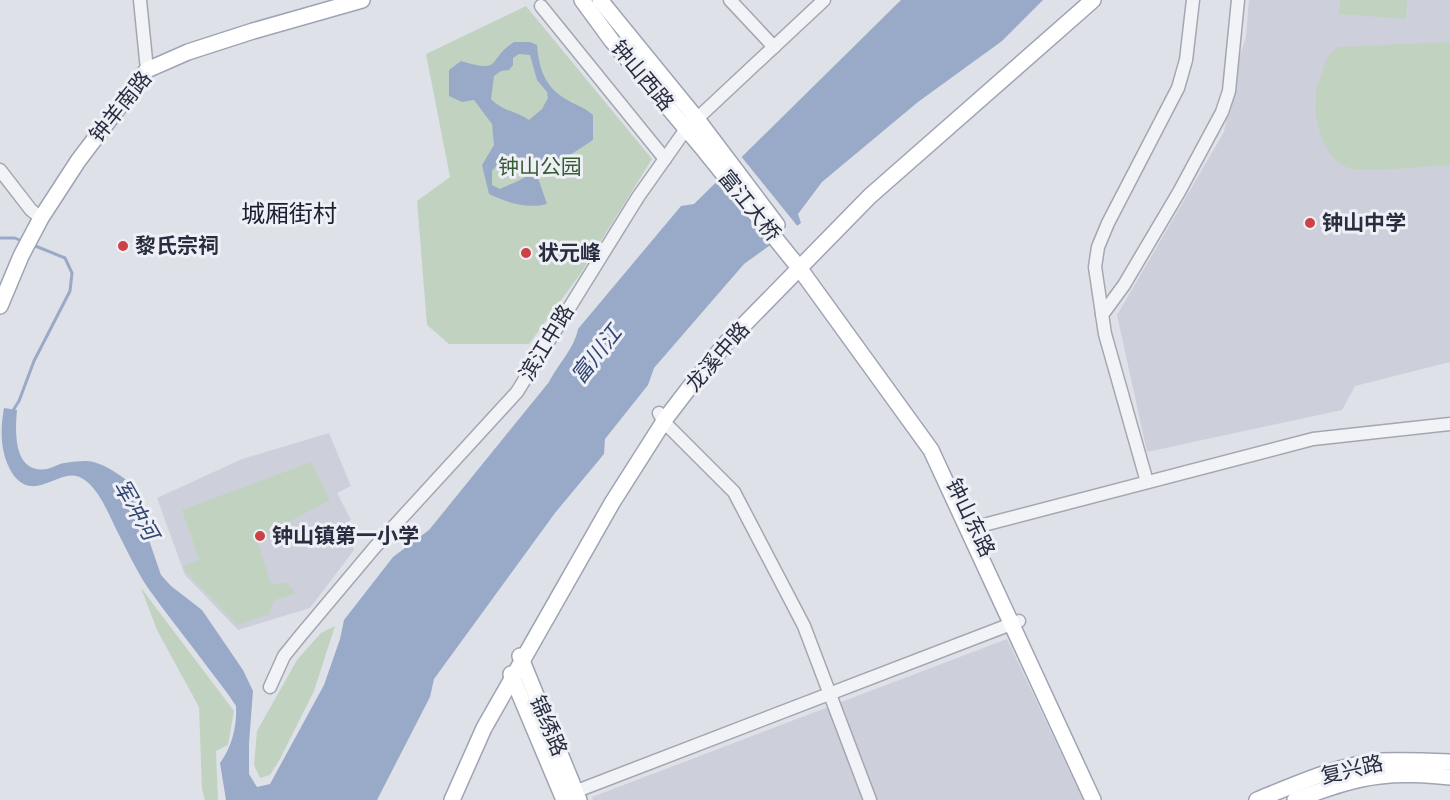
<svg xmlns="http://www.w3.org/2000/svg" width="1450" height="800" viewBox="0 0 1450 800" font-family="'Sofia Sans Condensed','Noto Sans SC',sans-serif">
	<rect width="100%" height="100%" fill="#dfe1e8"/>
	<!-- built -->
	<g fill="#cdd0da">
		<path d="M 1249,0 L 1450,0 L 1450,362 L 1355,386 L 1342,410 L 1147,452 L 1117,315 L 1224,132 L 1237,65 L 1246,37 Z"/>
		<path d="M 329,433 L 351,486 L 337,493 L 351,520 L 346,523 L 354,550 L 310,608 L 238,630 L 185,575 L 157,498 L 242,459 Z"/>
		<path d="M 1007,639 L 1083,800 L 593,800 L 592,797 Z"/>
	</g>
	<!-- green -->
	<g fill="#c2d2c0">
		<path d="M 1340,0 L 1407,0 L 1406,19 L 1339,14 Z"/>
		<path d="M 526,6 L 652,159 L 581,273 L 529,344 L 449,344 L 427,325 L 417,201 L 450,177 L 426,54 Z"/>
		<path d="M 1450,42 L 1450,165 C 1432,166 1360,173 1348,168 C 1323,158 1313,119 1316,95 C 1316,87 1320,80 1322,73 C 1325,61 1328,53 1339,47 Z"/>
		<path d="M 311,462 L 330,500 L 257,539 L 271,584 L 287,583 L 296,594 L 274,600 L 269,614 L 237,625 L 185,571 L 184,566 L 199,560 L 182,510 Z"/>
		<path d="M 141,588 L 234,711 L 228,745 L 216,751 L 218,800 L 205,800 L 202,789 L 199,707 L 157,630 Z"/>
		<path d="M 335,626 L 314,691 L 280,759 L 270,775 L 260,778 L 254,765 L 257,731 L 297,660 L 321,633 Z"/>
	</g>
	<!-- water -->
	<g fill="#99aac9" fill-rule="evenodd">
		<path d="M 901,0 L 1043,0 L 1002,41 L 918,102 L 822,182 L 798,214 L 801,223 L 744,264 L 654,368 L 648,385 L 605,439 L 604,454 L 555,513 L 434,679 L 430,697 L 377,800 L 226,800 L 220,763 C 232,747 237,726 236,706 C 228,693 218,681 209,669 C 189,642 167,615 148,588 C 136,570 127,550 117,531 C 109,515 101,493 86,481 C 62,460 36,508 12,473 C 0,453 0,430 4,408 L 17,410 C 15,432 13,474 47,469 C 51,468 55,466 60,464 C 67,462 79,461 87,461 C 102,462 117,473 129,482 L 161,575 L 171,586 L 202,610 L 243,670 L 253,691 L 249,743 L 249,774 L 257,787 L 270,784 L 324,685 L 340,639 L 344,620 L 393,557 L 429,530 L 549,382 C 558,364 574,349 578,329 L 681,206 L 694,204 Z"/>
		<path d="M 514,42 L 530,42 L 537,45 C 539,68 544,85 564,98 C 574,105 583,106 593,115 L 593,140 L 567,157 L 546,164 L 536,172 L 547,204 C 527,209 508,203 489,194 L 482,165 L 494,145 L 492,124 L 474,100 L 462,102 L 449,96 L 449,70 L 461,61 C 504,74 486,60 514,42 ZM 519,54 L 530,55 L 537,80 L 547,92 L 548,98 L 542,109 L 529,120 C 516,111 502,111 491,99 L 494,76 L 501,71 L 509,70 L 513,65 L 513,58 ZM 510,156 C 523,157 527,162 529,174 C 521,181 510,184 500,189 L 492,185 L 492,171 L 503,158 Z"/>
	</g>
	<!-- pier -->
	<path fill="#dfe1e8" d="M 740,155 L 799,228 L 772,248 L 716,178 Z"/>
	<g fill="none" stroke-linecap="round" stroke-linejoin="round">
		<!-- stream -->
		<g stroke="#99aac9" stroke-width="3">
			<path d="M 0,238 L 15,238 L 24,242"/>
			<path d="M 12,412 L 19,401 L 34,361 L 70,291 L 72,273 L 65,258 L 33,245"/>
		</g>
		<defs>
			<g id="minor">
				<path d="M 140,0 L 147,70"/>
				<path d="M 730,0 L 774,47"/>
				<path d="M 541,6 L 665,159"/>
				<path d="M 0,170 L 31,210 L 41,218"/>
				<path d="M 1102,315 L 1124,285 L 1179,192 L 1222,112 L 1229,91 L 1238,0"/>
				<path d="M 659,413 L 664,422 L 734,492 L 804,626 L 870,800"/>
				<path d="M 1147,482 L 1105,334 L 1095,267 L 1098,247 L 1108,223 L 1178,88 L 1186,60 L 1193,0"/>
				<path d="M 968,529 L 1313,439 L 1450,424"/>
				<path d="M 270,687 L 284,656 L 301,635 L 375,547 L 517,392 L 638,197 L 686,129 L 824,0"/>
				<path d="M 569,794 L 1019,621"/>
			</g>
			<g id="major">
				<path d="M 582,0 L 612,41 L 704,150 L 800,269 L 931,450 L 1093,800"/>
				<path d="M 600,0 L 697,119 L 777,225"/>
				<path d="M 0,306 L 21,256 L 41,218 L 78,161 L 147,70 L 188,52 L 253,31 L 362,0"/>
				<path d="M 520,656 L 579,800"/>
				<path d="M 511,674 L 564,800"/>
				<path d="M 452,800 L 484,728 L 612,503 L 666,418 L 689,388 L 727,342 L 870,196 L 1093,0"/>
				<path d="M 1257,800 C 1296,784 1338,765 1380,761 C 1404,760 1427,761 1450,762"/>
				<path d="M 1295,800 C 1323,790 1351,779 1380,776 C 1403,773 1427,775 1450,777"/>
			</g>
		</defs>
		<!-- minor casing -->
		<use href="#minor" stroke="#a4a7b2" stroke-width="15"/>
		<!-- major casing -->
		<use href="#major" stroke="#9ea4b4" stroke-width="18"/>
		<!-- minor -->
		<use href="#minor" stroke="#f1f3f6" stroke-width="12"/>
		<!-- major -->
		<use href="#major" stroke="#fff" stroke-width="15"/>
	</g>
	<!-- markers -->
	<g fill="#ce4246" stroke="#eef0f6" stroke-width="2">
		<circle cx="1310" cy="223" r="6"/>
		<circle cx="123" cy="246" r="6"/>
		<circle cx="526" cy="253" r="6"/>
		<circle cx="260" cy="536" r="6"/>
	</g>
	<g text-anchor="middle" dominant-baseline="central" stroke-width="6" stroke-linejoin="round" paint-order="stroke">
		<!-- street labels -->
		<g font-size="21" fill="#282d3f" stroke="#eef0f6">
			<text transform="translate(642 76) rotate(50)">钟山西路</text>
			<text transform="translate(121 107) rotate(-51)">钟羊南路</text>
			<text transform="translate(749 206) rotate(51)">富江大桥</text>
			<text transform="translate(547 343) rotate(-59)">滨江中路</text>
			<text transform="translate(718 357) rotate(-49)">龙溪中路</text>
			<text transform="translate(970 518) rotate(64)">钟山东路</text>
			<text transform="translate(548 726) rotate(67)">锦绣路</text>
			<text transform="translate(1352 770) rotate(-13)">复兴路</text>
		</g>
		<!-- park labels -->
		<g font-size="21" fill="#375b35" stroke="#eef0f6">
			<text x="540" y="167">钟山公园</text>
		</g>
		<!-- poi labels -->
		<g font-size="21" font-weight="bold" fill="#282d3f" stroke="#eef0f6" text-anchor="start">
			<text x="1322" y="223">钟山中学</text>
			<text x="135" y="246">黎氏宗祠</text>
			<text x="538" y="253">状元峰</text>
			<text x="272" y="536">钟山镇第一小学</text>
		</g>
		<!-- water labels -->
		<g font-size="22" font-style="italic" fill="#324673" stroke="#eef0f6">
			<text transform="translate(597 355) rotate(-52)">富川江</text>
			<text transform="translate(135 510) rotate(60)">军冲河</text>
		</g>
		<!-- quarter labels -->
		<g font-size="24" fill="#1a1f30" stroke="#eef0f6">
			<text x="289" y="214">城厢街村</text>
		</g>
	</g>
</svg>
